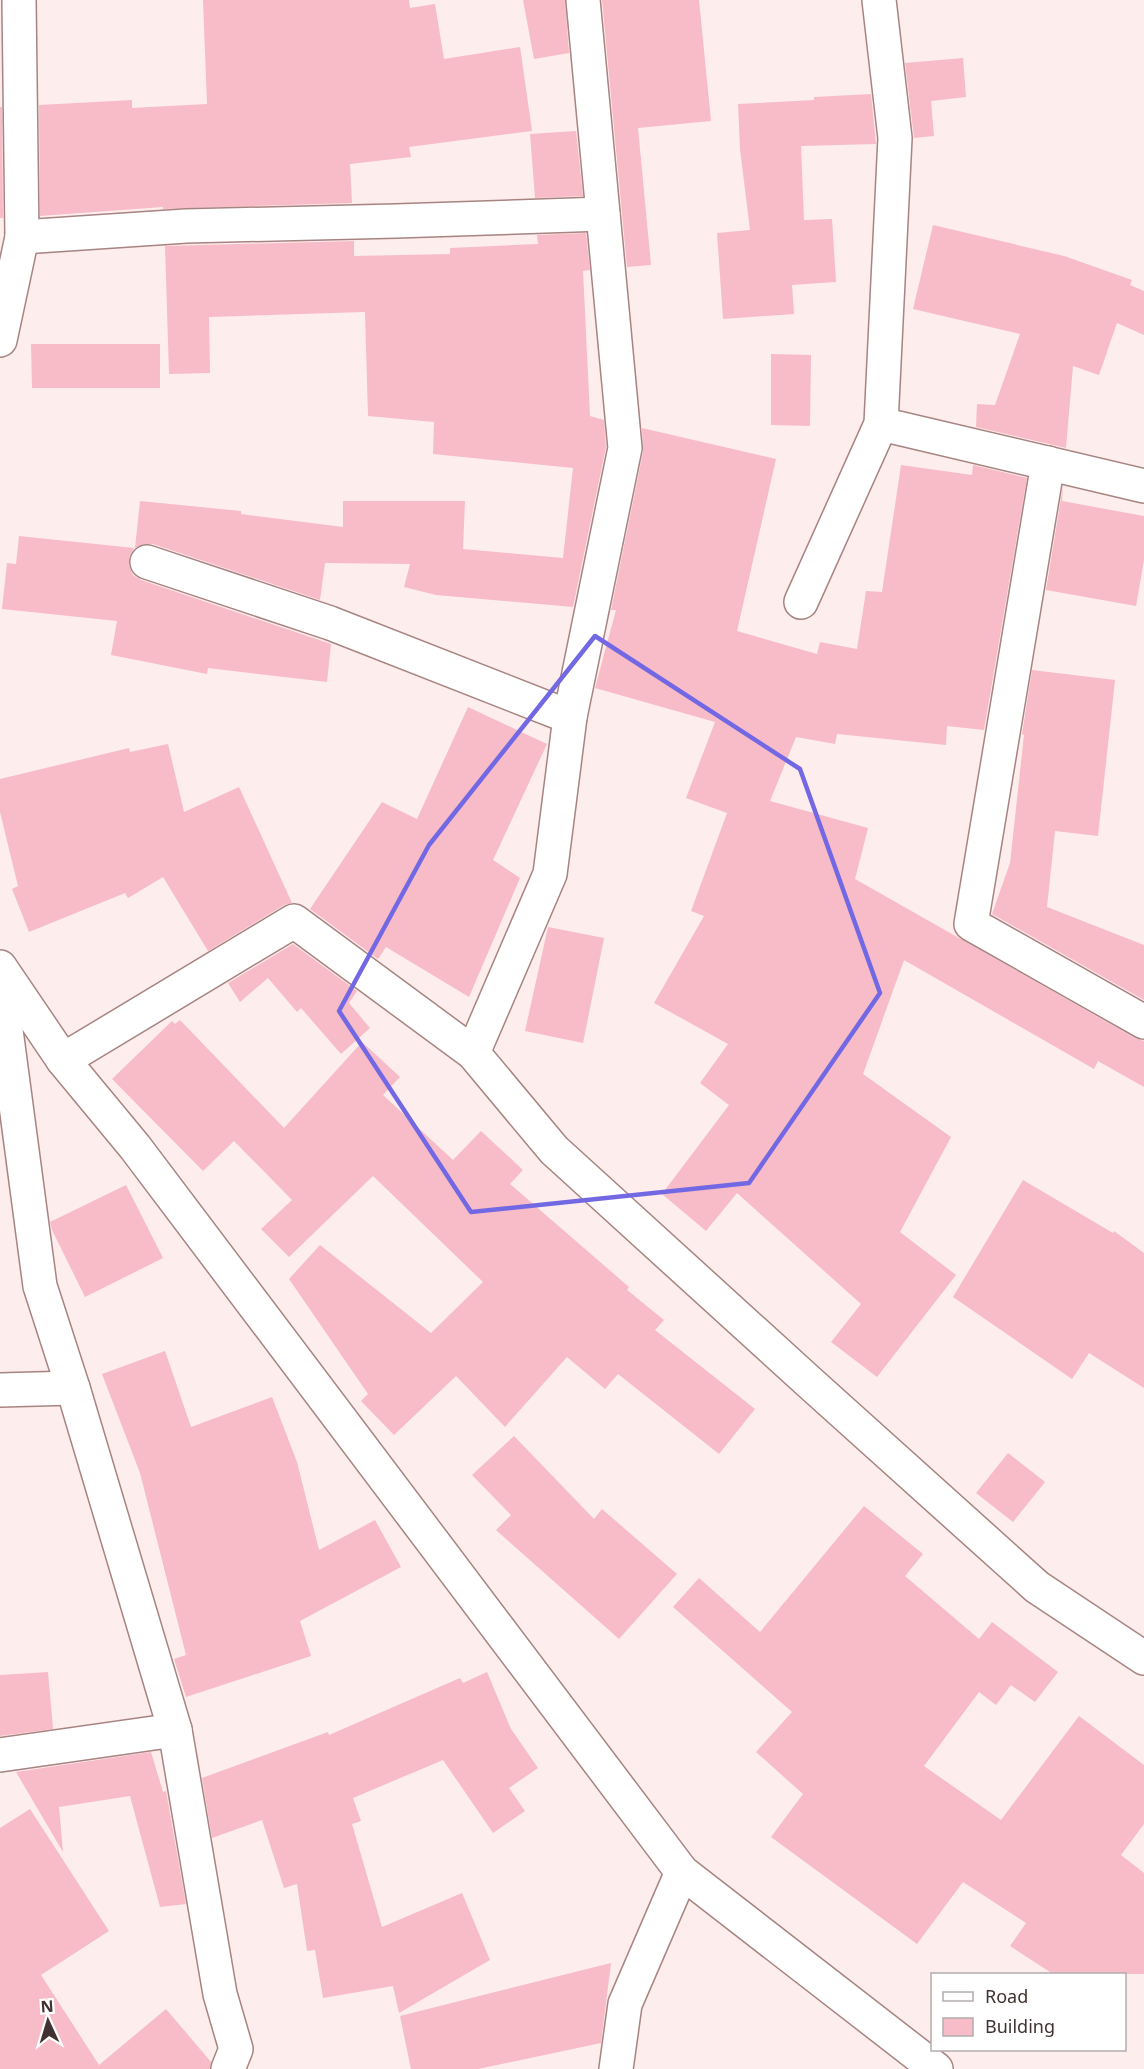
<svg xmlns="http://www.w3.org/2000/svg" width="1144" height="2069" viewBox="0 0 1144 2069" font-family="'Noto Sans',sans-serif">
	<rect width="100%" height="100%" fill="#fdedec"/>
	<!-- building -->
	<g fill="#f7bcc8">
		<path d="M 203,0 L 409,0 L 410,8 L 435,4 L 444,59 L 520,47 L 532,131 L 409,147 L 411,157 L 350,164 L 352,203 L 163,209 L 163,207 L 40,216 L 39,105 L 132,100 L 132,108 L 207,104 Z"/>
		<path d="M 523,0 L 565,0 L 569,53 L 534,59 Z"/>
		<path d="M 602,0 L 699,0 L 711,121 L 638,128 L 651,265 L 627,267 Z"/>
		<path d="M 963,58 L 966,97 L 931,101 L 934,136 L 914,138 L 905,63 Z"/>
		<path d="M 871,94 L 876,144 L 801,146 L 804,220 L 832,219 L 836,282 L 792,285 L 794,314 L 723,319 L 717,233 L 750,230 L 740,149 L 738,104 L 814,100 L 814,97 Z"/>
		<path d="M 0,107 L 2,107 L 3,218 L 0,218 Z"/>
		<path d="M 576,131 L 583,196 L 535,198 L 530,134 Z"/>
		<path d="M 933,225 L 1064,256 L 1132,280 L 1130,285 L 1144,291 L 1144,335 L 1117,323 L 1099,375 L 1073,366 L 1066,448 L 976,427 L 977,404 L 995,405 L 1020,334 L 913,309 Z"/>
		<path d="M 586,233 L 590,270 L 583,271 L 590,416 L 604,420 L 606,447 L 573,607 L 436,595 L 404,587 L 410,564 L 325,563 L 320,600 L 153,544 L 144,544 L 135,548 L 140,501 L 241,511 L 241,514 L 343,527 L 343,501 L 465,501 L 463,549 L 563,558 L 573,468 L 433,454 L 434,422 L 368,416 L 365,312 L 209,317 L 210,373 L 169,374 L 165,246 L 354,241 L 354,256 L 450,254 L 450,248 L 538,244 L 537,235 Z"/>
		<path d="M 31,344 L 160,344 L 160,388 L 32,388 Z"/>
		<path d="M 771,354 L 811,355 L 810,426 L 771,425 Z"/>
		<path d="M 642,428 L 776,459 L 737,631 L 817,654 L 820,642 L 857,649 L 866,591 L 882,592 L 901,465 L 972,475 L 973,465 L 1027,478 L 984,730 L 947,726 L 946,745 L 837,734 L 835,744 L 796,737 L 770,801 L 868,828 L 855,879 L 1135,1038 L 1144,1041 L 1144,1087 L 1098,1061 L 1094,1069 L 904,960 L 863,1074 L 951,1137 L 900,1232 L 956,1275 L 877,1377 L 831,1342 L 861,1304 L 737,1193 L 706,1231 L 662,1194 L 729,1105 L 700,1083 L 728,1044 L 654,1003 L 704,916 L 691,911 L 727,813 L 686,798 L 715,722 L 595,688 L 616,610 L 611,610 L 643,452 Z"/>
		<path d="M 1063,486 L 1062,501 L 1144,516 L 1144,560 L 1136,606 L 1046,590 Z"/>
		<path d="M 19,536 L 134,548 L 129,557 L 129,566 L 133,575 L 141,580 L 331,644 L 327,682 L 208,668 L 207,674 L 111,655 L 117,621 L 2,609 L 7,563 L 16,564 Z"/>
		<path d="M 1032,670 L 1115,680 L 1098,836 L 1055,831 L 1047,907 L 1144,945 L 1144,1000 L 992,914 L 1010,863 L 1024,735 L 1022,734 Z"/>
		<path d="M 468,707 L 547,744 L 493,860 L 520,878 L 469,997 L 386,947 L 378,959 L 310,909 L 382,802 L 417,819 Z"/>
		<path d="M 168,744 L 184,812 L 239,787 L 292,903 L 284,905 L 208,951 L 163,877 L 128,898 L 125,893 L 29,932 L 12,889 L 18,886 L 0,812 L 0,779 L 129,748 L 130,752 Z"/>
		<path d="M 548,927 L 604,938 L 583,1043 L 525,1031 Z"/>
		<path d="M 293,944 L 357,991 L 349,1003 L 370,1028 L 341,1054 L 301,1008 L 297,1012 L 268,978 L 240,1002 L 228,983 Z"/>
		<path d="M 180,1020 L 284,1128 L 362,1042 L 400,1077 L 383,1095 L 453,1160 L 481,1131 L 523,1170 L 510,1184 L 629,1287 L 627,1290 L 664,1320 L 655,1330 L 755,1409 L 719,1454 L 618,1374 L 605,1389 L 567,1357 L 505,1427 L 456,1376 L 394,1435 L 361,1401 L 368,1394 L 289,1279 L 320,1245 L 431,1333 L 483,1282 L 373,1176 L 289,1257 L 261,1229 L 292,1200 L 234,1141 L 203,1171 L 112,1079 L 172,1021 L 175,1024 Z"/>
		<path d="M 1023,1180 L 1113,1233 L 1114,1231 L 1144,1253 L 1144,1388 L 1089,1353 L 1072,1379 L 953,1297 Z"/>
		<path d="M 126,1185 L 163,1258 L 85,1297 L 52,1230 L 50,1222 Z"/>
		<path d="M 165,1351 L 191,1427 L 272,1397 L 297,1462 L 319,1550 L 375,1520 L 401,1567 L 300,1621 L 311,1656 L 186,1697 L 174,1659 L 186,1655 L 140,1473 L 102,1374 Z"/>
		<path d="M 514,1436 L 594,1519 L 602,1509 L 677,1574 L 619,1639 L 496,1530 L 511,1515 L 472,1475 Z"/>
		<path d="M 1008,1453 L 1045,1482 L 1013,1522 L 976,1493 Z"/>
		<path d="M 864,1506 L 923,1554 L 905,1576 L 979,1639 L 992,1622 L 1058,1672 L 1035,1702 L 1011,1685 L 996,1705 L 979,1692 L 924,1766 L 1001,1820 L 1079,1716 L 1144,1765 L 1144,1824 L 1121,1855 L 1144,1873 L 1144,1974 L 1053,1974 L 1010,1946 L 1026,1923 L 963,1882 L 917,1944 L 771,1837 L 803,1794 L 756,1752 L 792,1712 L 673,1607 L 699,1578 L 760,1632 Z"/>
		<path d="M 48,1672 L 53,1729 L 0,1736 L 0,1675 Z"/>
		<path d="M 487,1672 L 511,1729 L 538,1768 L 509,1788 L 525,1811 L 493,1833 L 443,1760 L 353,1798 L 361,1821 L 352,1824 L 382,1927 L 462,1893 L 490,1960 L 399,2013 L 393,1986 L 323,1998 L 315,1950 L 307,1951 L 297,1884 L 284,1888 L 262,1820 L 212,1838 L 202,1778 L 328,1732 L 329,1735 L 460,1678 L 463,1683 Z"/>
		<path d="M 151,1752 L 163,1792 L 166,1791 L 186,1904 L 160,1907 L 130,1796 L 59,1807 L 63,1852 L 16,1772 Z"/>
		<path d="M 30,1809 L 109,1931 L 41,1975 L 99,2065 L 166,2009 L 211,2062 L 210,2069 L 0,2069 L 0,1828 Z"/>
		<path d="M 611,1963 L 601,2043 L 478,2069 L 411,2069 L 400,2016 Z"/>
	</g>
	<g fill="none" stroke-linecap="round" stroke-linejoin="round">
		<defs>
			<g id="street">
				<path d="M 22,237 L 186,226 L 396,221 L 603,214"/>
				<path d="M 0,340 L 22,237 L 19,0"/>
				<path d="M 881,424 L 1144,486"/>
				<path d="M 1048,463 L 971,924 L 1144,1022"/>
				<path d="M 147,562 L 330,623 L 570,717"/>
				<path d="M 801,602 L 881,424 L 895,138 L 879,0"/>
				<path d="M 0,967 L 63,1060 L 135,1147 L 682,1872 L 936,2069"/>
				<path d="M 0,985 L 40,1286 L 73,1388 L 175,1730 L 220,1994 L 236,2049 L 228,2069"/>
				<path d="M 473,1053 L 550,874 L 570,717 L 625,448 L 583,0"/>
				<path d="M 63,1060 L 294,921 L 473,1053 L 554,1150 L 808,1381 L 1037,1587 L 1144,1658"/>
				<path d="M 0,1390 L 73,1388"/>
				<path d="M 0,1755 L 175,1730"/>
				<path d="M 616,2069 L 625,2004 L 682,1872"/>
			</g>
		</defs>
		<!-- street casing -->
		<use href="#street" stroke="#a78481" stroke-width="36"/>
		<!-- street -->
		<use href="#street" stroke="#fff" stroke-width="33"/>
	</g>
	<!-- marked area -->
	<path fill="none" stroke="#7368e3" stroke-width="4.5" stroke-linejoin="round" d="M 595,636 L 800,769 L 880,993 L 749,1183 L 471,1212 L 339,1011 L 429,845 Z"/>
	<!-- legend -->
	<rect x="931" y="1973" width="195" height="78" fill="#ffffff" stroke="#b3adad" stroke-width="1.5"/>
	<rect x="943" y="1992" width="30" height="9" fill="#ffffff" stroke="#b3adad" stroke-width="1.5"/>
	<text x="985" y="2003" font-size="18" fill="#413231">Road</text>
	<rect x="943" y="2018" width="30" height="18" fill="#f7bcc8" stroke="#b3adad" stroke-width="1.5"/>
	<text x="985" y="2033" font-size="18" fill="#413231">Building</text>
	<!-- north arrow -->
	<g transform="translate(48 2021) rotate(356)" stroke="#ffffff" stroke-width="4.5" paint-order="stroke">
	<path d="M0-4.5L10 22L0 15L-10 22Z" fill="#413231"/>
	<text y="-9" font-size="16" font-weight="bold" text-anchor="middle" fill="#413231">N</text>
	</g>
</svg>
